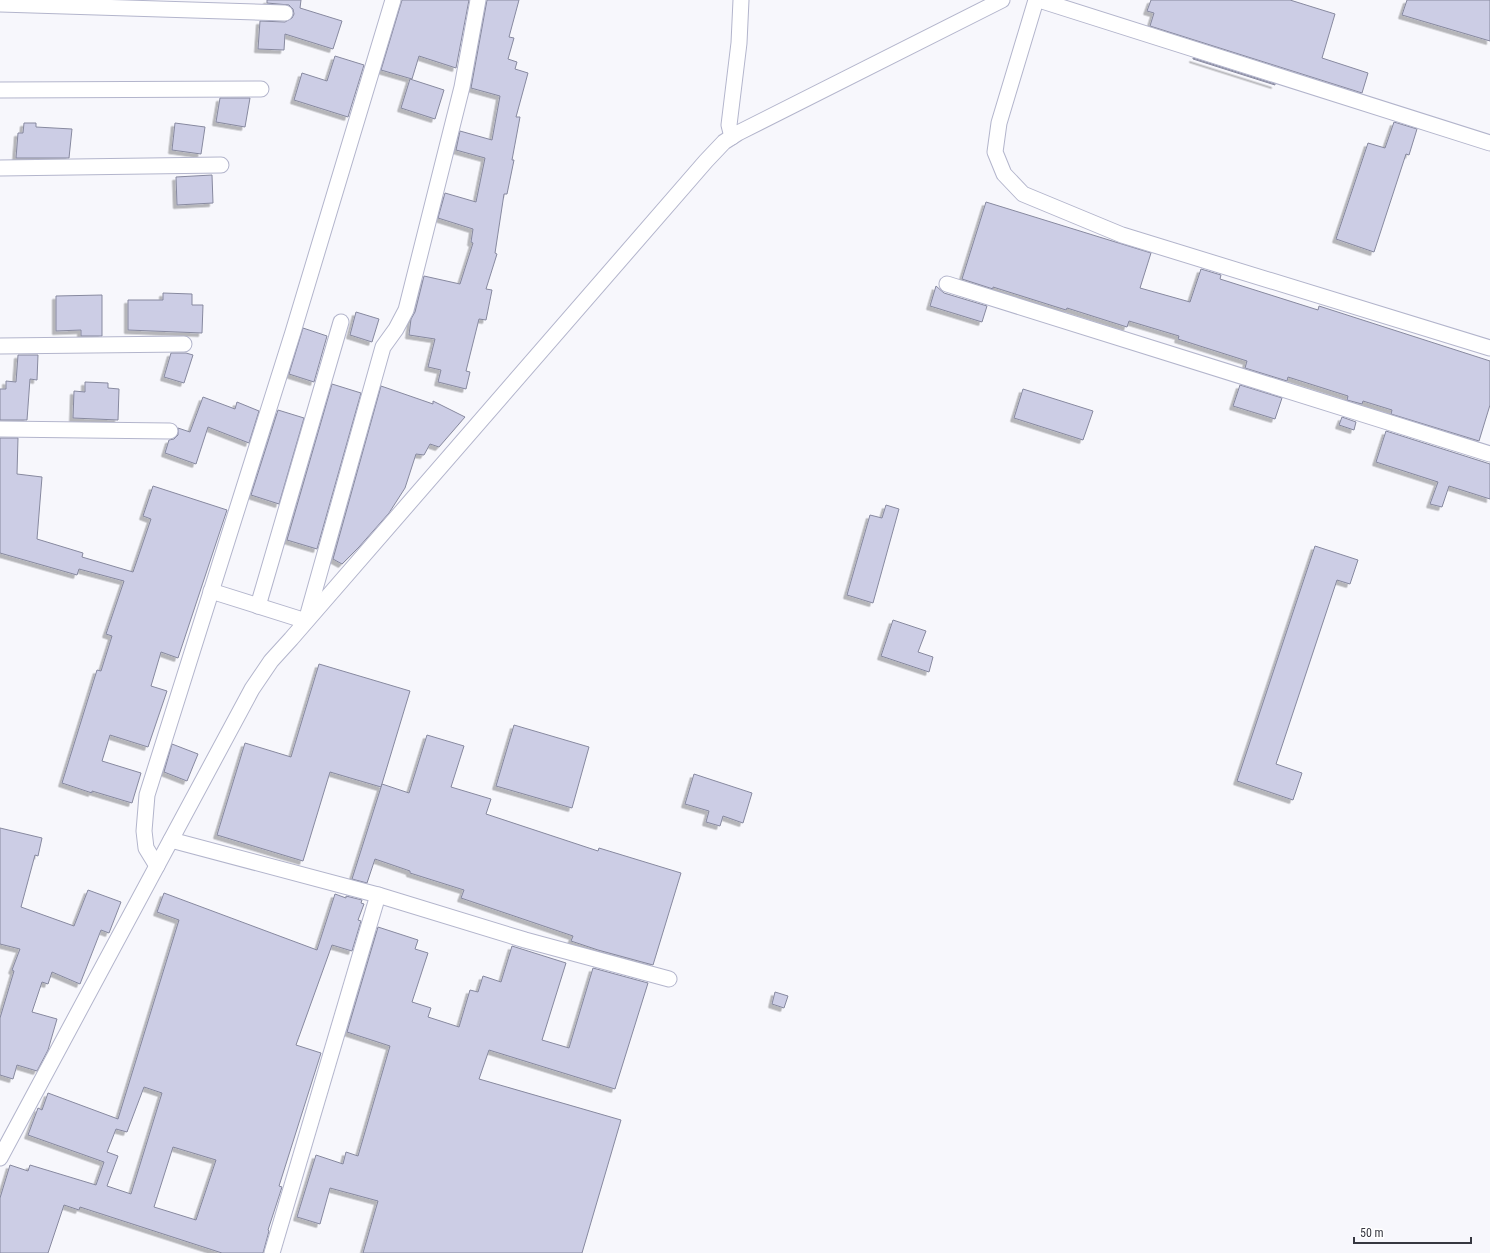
<svg xmlns="http://www.w3.org/2000/svg" width="1490" height="1253" viewBox="0 0 1490 1253" font-family="'Roboto Condensed',sans-serif">
	<defs>
		<filter id="shadow"><feDropShadow dx="-3.5" dy="3.5" stdDeviation="0" flood-color="#0004"/></filter>
	</defs>
	<rect width="100%" height="100%" fill="#f7f7fc"/>
	<!-- building -->
	<g fill="#cccde5" stroke="#87899f" fill-rule="evenodd" filter="url(#shadow)">
		<path d="M 267,0 L 301,0 L 300,8 L 342,21 L 333,49 L 285,34 L 284,50 L 258,49 L 260,21 L 285,22 L 292,18 L 294,14 L 293,9 L 289,5 L 267,3 Z"/>
		<path d="M 402,0 L 469,0 L 456,68 L 419,56 L 412,79 L 381,70 Z"/>
		<path d="M 487,0 L 519,0 L 509,37 L 514,38 L 508,59 L 517,62 L 515,69 L 528,73 L 516,117 L 520,117 L 512,160 L 514,160 L 507,194 L 504,194 L 495,253 L 497,254 L 486,289 L 492,290 L 486,320 L 479,319 L 466,371 L 470,372 L 466,389 L 438,382 L 441,370 L 428,367 L 435,339 L 409,335 L 411,319 L 415,312 L 424,276 L 460,284 L 473,243 L 471,242 L 473,229 L 438,218 L 445,193 L 476,202 L 485,158 L 456,150 L 460,131 L 492,140 L 500,96 L 471,88 Z"/>
		<path d="M 1151,0 L 1290,0 L 1335,14 L 1322,58 L 1368,73 L 1362,93 L 1150,26 L 1154,13 L 1147,11 Z"/>
		<path d="M 1407,0 L 1490,0 L 1490,41 L 1402,15 Z"/>
		<path d="M 335,56 L 364,65 L 348,117 L 294,100 L 302,73 L 327,81 Z"/>
		<path d="M 1193,58 L 1275,84 L 1275,85 L 1193,59 Z"/>
		<path d="M 410,79 L 444,90 L 435,119 L 401,108 Z"/>
		<path d="M 220,98 L 250,98 L 245,127 L 216,122 Z"/>
		<path d="M 1394,122 L 1417,129 L 1409,155 L 1406,154 L 1374,252 L 1336,239 L 1368,143 L 1385,148 Z"/>
		<path d="M 24,123 L 36,123 L 36,127 L 72,129 L 69,158 L 16,158 L 18,133 L 23,133 Z"/>
		<path d="M 175,123 L 205,127 L 201,154 L 172,150 Z"/>
		<path d="M 212,175 L 213,203 L 177,205 L 176,177 Z"/>
		<path d="M 986,202 L 1151,253 L 1140,288 L 1190,302 L 1201,269 L 1221,275 L 1220,279 L 1318,310 L 1319,306 L 1490,361 L 1490,405 L 1479,441 L 1391,414 L 1392,410 L 1363,401 L 1362,404 L 1347,400 L 1348,396 L 1288,377 L 1287,381 L 1245,368 L 1247,361 L 1178,339 L 1179,336 L 1129,321 L 1127,327 L 1067,308 L 1066,310 L 993,287 L 993,289 L 962,279 Z"/>
		<path d="M 936,286 L 944,293 L 987,306 L 982,322 L 930,306 Z"/>
		<path d="M 163,293 L 192,294 L 192,305 L 203,305 L 202,333 L 128,330 L 128,300 L 163,300 Z"/>
		<path d="M 102,295 L 102,336 L 81,336 L 81,330 L 56,331 L 56,296 Z"/>
		<path d="M 356,312 L 379,319 L 372,342 L 350,335 Z"/>
		<path d="M 303,328 L 327,336 L 314,382 L 289,374 Z"/>
		<path d="M 171,353 L 186,353 L 193,355 L 184,383 L 164,377 Z"/>
		<path d="M 18,355 L 38,355 L 37,380 L 30,379 L 27,420 L 0,420 L 0,389 L 6,389 L 6,381 L 16,382 Z"/>
		<path d="M 85,382 L 108,383 L 108,388 L 119,389 L 118,420 L 73,418 L 74,391 L 85,392 Z"/>
		<path d="M 332,384 L 361,393 L 317,549 L 287,540 Z"/>
		<path d="M 1240,385 L 1282,398 L 1275,419 L 1233,406 Z"/>
		<path d="M 381,386 L 433,404 L 433,401 L 465,417 L 439,447 L 430,444 L 424,455 L 416,454 L 405,488 L 389,513 L 359,547 L 342,564 L 333,559 Z"/>
		<path d="M 1023,389 L 1093,411 L 1083,440 L 1014,418 Z"/>
		<path d="M 203,397 L 235,409 L 237,402 L 259,411 L 249,443 L 208,427 L 196,464 L 165,453 L 169,440 L 174,439 L 178,435 L 178,428 L 190,432 Z"/>
		<path d="M 278,410 L 304,418 L 279,504 L 251,495 Z"/>
		<path d="M 1342,417 L 1356,422 L 1354,430 L 1339,425 Z"/>
		<path d="M 1386,431 L 1490,464 L 1490,499 L 1449,486 L 1442,507 L 1430,504 L 1438,482 L 1376,462 Z"/>
		<path d="M 0,438 L 18,438 L 17,474 L 42,477 L 37,539 L 83,553 L 82,557 L 133,572 L 151,519 L 143,516 L 153,486 L 227,510 L 178,658 L 161,652 L 151,686 L 167,691 L 148,747 L 110,735 L 102,761 L 141,773 L 132,803 L 92,791 L 92,793 L 62,783 L 97,670 L 101,671 L 112,636 L 106,634 L 124,581 L 79,569 L 77,575 L 0,553 Z"/>
		<path d="M 886,505 L 899,509 L 873,603 L 847,595 L 870,515 L 882,518 Z"/>
		<path d="M 1315,546 L 1358,560 L 1350,584 L 1337,580 L 1276,764 L 1302,773 L 1293,800 L 1237,781 Z"/>
		<path d="M 893,620 L 926,631 L 918,652 L 933,657 L 929,672 L 881,656 Z"/>
		<path d="M 319,664 L 410,691 L 381,787 L 330,772 L 303,861 L 217,835 L 245,743 L 291,757 Z"/>
		<path d="M 514,725 L 589,747 L 572,808 L 496,786 Z"/>
		<path d="M 427,735 L 464,746 L 451,787 L 491,799 L 486,814 L 598,851 L 599,848 L 681,873 L 653,965 L 598,950 L 571,941 L 573,936 L 461,898 L 464,890 L 410,873 L 410,871 L 375,859 L 367,883 L 352,879 L 382,784 L 409,793 Z"/>
		<path d="M 172,744 L 198,754 L 187,781 L 164,772 Z"/>
		<path d="M 694,774 L 752,793 L 743,823 L 723,816 L 720,826 L 706,822 L 709,811 L 685,804 Z"/>
		<path d="M 0,828 L 42,838 L 38,856 L 35,855 L 21,907 L 74,926 L 88,890 L 121,902 L 109,933 L 101,930 L 80,984 L 52,972 L 48,984 L 42,982 L 32,1012 L 57,1019 L 48,1050 L 37,1071 L 17,1065 L 13,1079 L 0,1075 L 0,1018 L 14,971 L 12,970 L 20,949 L 0,944 Z"/>
		<path d="M 164,893 L 317,950 L 335,894 L 346,898 L 346,896 L 362,900 L 361,903 L 364,904 L 358,920 L 361,921 L 352,951 L 332,945 L 296,1045 L 321,1053 L 279,1186 L 282,1187 L 268,1230 L 269,1231 L 263,1253 L 222,1253 L 80,1207 L 79,1210 L 64,1205 L 48,1253 L 0,1253 L 0,1198 L 10,1165 L 28,1171 L 30,1165 L 96,1185 L 104,1162 L 28,1135 L 38,1108 L 42,1110 L 48,1093 L 118,1119 L 179,920 L 157,912 ZM 144,1087 L 162,1093 L 131,1194 L 107,1186 L 118,1156 L 107,1152 L 116,1129 L 127,1132 ZM 173,1147 L 216,1160 L 196,1220 L 154,1207 Z"/>
		<path d="M 378,927 L 418,940 L 415,949 L 428,953 L 412,1002 L 431,1008 L 428,1017 L 459,1027 L 470,990 L 478,992 L 483,976 L 501,982 L 512,946 L 566,963 L 542,1040 L 569,1048 L 593,968 L 648,983 L 615,1089 L 489,1050 L 479,1079 L 621,1120 L 582,1253 L 363,1253 L 378,1201 L 330,1188 L 320,1224 L 297,1217 L 316,1155 L 343,1164 L 346,1152 L 358,1156 L 390,1046 L 347,1032 Z"/>
		<path d="M 775,992 L 788,996 L 784,1008 L 772,1004 Z"/>
	</g>
	<g fill="none" stroke-linecap="round" stroke-linejoin="round">
		<defs>
			<g id="minor">
				<path d="M 1036,0 L 999,123 L 995,152 L 1004,174 L 1023,194 L 1122,235 L 1490,348"/>
				<path d="M 1039,0 L 1490,143"/>
				<path d="M 0,4 L 285,13"/>
				<path d="M 0,90 L 261,89"/>
				<path d="M 732,137 L 729,125 L 739,43 L 741,0"/>
				<path d="M 0,168 L 221,165"/>
				<path d="M 947,284 L 1490,454"/>
				<path d="M 0,346 L 184,344"/>
				<path d="M 0,429 L 170,431"/>
				<path d="M 211,591 L 306,621 L 383,347 L 396,329 L 406,310 L 462,87 L 478,0"/>
				<path d="M 258,606 L 341,322"/>
				<path d="M 171,840 L 378,895 L 525,940 L 669,979"/>
				<path d="M 157,866 L 146,848 L 144,831 L 147,795 L 293,332 L 393,0"/>
				<path d="M 0,1158 L 252,689 L 271,661 L 291,639 L 706,161 L 724,142 L 738,133 L 1002,0"/>
				<path d="M 272,1253 L 378,895"/>
			</g>
		</defs>
		<!-- minor casing -->
		<use href="#minor" stroke="#b3b5cc" stroke-width="17"/>
		<!-- minor -->
		<use href="#minor" stroke="#fff" stroke-width="15"/>
	</g>
	<!-- scale -->
	<path d="M1354 1237v6h117v-6" fill="none" stroke="#363740" stroke-width="2"/>
	<text x="1360" y="1237" font-size="12" fill="#363740" stroke="#ffffff" stroke-width="3" paint-order="stroke">50 m</text>
</svg>
